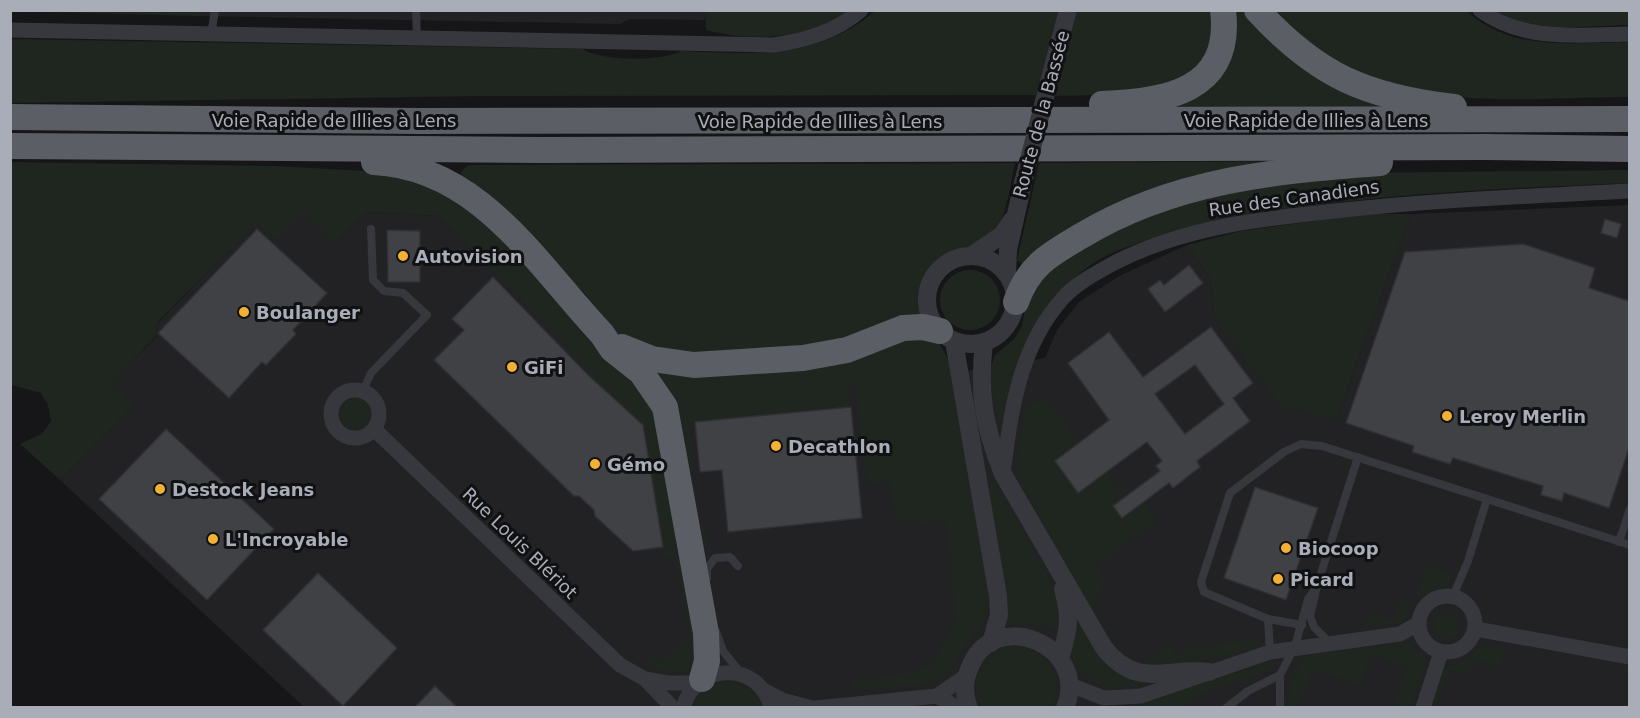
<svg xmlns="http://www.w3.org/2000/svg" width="1640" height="718" viewBox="0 0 1640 718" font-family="'DejaVu Sans',sans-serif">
	<rect width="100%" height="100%" fill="#161618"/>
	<!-- built -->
	<g fill="#222225">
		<path d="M 203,10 L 705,11 L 705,20 L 630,19 L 620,24 L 200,16 Z"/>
		<path d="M 1629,205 L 1629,707 L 304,707 L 60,480 L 136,405 L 111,383 L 156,337 L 157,324 L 256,222 L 302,211 L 335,244 L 368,212 L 438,216 L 595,372 L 848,385 L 886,384 L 1045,358 L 1057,330 L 1079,302 L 1121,275 L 1187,245 L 1210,278 L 1215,319 L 1336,420 L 1411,214 Z"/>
	</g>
	<!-- green -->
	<g fill="#1e261f">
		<path d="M 1247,10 L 1380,100 L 1381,106 L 1175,106 L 1232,11 Z"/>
		<path d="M 13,11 L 203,11 L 200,16 Z"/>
		<path d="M 705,11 L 849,11 C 809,39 752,42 706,30 Z"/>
		<path d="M 875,11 L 1059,11 L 1036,95 L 482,96 L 11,103 L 11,39 L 582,49 C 603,61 660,62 681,51 C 752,54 818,60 875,11 Z"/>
		<path d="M 1077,11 L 1212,11 C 1221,101 1117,94 1055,96 Z"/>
		<path d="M 1272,11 L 1467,11 C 1510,52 1575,43 1629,42 L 1629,97 C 1555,97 1453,107 1383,83 C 1341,69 1302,42 1272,11 Z"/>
		<path d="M 1496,11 L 1629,11 L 1629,25 C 1587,26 1534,34 1496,11 Z"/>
		<path d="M 1290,161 L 1225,173 L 1025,266 L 1017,260 L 1039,163 Z"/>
		<path d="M 10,162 L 275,166 L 366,171 L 436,187 L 475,211 L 653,396 L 697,641 L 694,664 C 679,679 662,670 644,665 L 654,655 L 662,663 L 690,637 L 676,558 L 665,559 L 664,555 L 643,425 L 593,380 L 527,452 L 519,444 L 589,373 L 568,352 L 570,348 L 438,216 L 368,212 L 335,244 L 302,212 L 275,239 L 256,223 L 157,323 L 156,336 L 112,383 L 136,405 L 60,480 L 20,444 L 42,434 L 51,421 L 48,405 L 41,393 L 11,385 Z"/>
		<path d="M 1015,163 C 1010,184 1008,213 995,230 C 986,243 969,247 955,252 C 924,262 916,292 923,320 L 869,338 L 712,358 L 628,342 L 611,329 L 584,293 L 514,223 L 462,183 L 461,172 L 468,165 Z"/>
		<path d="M 1629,170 L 1629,183 C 1525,187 1421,192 1318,205 C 1261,213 1207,220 1153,238 C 1130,246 1103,254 1084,270 C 1055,294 1032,326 1018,361 C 1011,380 1014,411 997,424 L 991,367 L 995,355 L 1014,339 L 1022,326 L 1026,304 L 1052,259 L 1155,205 L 1354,173 Z"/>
		<path d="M 1367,214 L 1411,214 L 1336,420 L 1281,406 L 1215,319 L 1210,278 L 1187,245 L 1241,231 Z"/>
		<circle cx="970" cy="300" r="30"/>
		<path d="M 904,333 L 938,341 L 949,361 L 989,595 C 987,636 977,624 961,652 C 954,664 951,673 941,683 L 854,690 L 851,680 L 909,674 L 931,663 L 956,620 L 946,522 L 919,524 L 914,479 L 918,521 L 895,523 L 891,482 L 867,484 L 856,385 L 849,385 L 851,407 L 689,423 L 694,471 L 688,472 L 696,528 L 704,529 L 709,536 L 707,543 L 696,546 L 646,362 L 657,366 Z"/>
		<circle cx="355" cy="414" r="16"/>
		<path d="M 1045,400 L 1053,406 L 1079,443 L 1055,461 L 1078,492 L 1106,472 L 1125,497 L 1113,506 L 1122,518 L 1144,502 L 1158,520 L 1097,566 L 1105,580 L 1092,609 L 1119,652 L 1141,663 L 1170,646 L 1176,655 L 1189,648 L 1257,639 L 1257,647 L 1173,668 L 1134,665 L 1107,643 L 1018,479 L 1016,464 L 1026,407 L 1033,402 Z"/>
		<path d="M 995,480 L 1056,590 L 1061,625 L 1057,629 L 1017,622 L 1005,624 L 988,490 L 992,481 Z"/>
		<path d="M 1427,565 L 1453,575 L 1449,585 L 1421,596 L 1411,606 L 1405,620 L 1398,624 L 1364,627 L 1369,613 L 1393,621 L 1400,597 L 1414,602 Z"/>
		<circle cx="1446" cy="626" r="13"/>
		<path d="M 1081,621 C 1096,649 1108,676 1142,680 L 1142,684 C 1116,692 1080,687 1072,656 C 1070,645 1074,633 1076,623 Z"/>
		<path d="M 1407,642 L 1426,663 L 1411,707 L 1394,707 L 1406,667 L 1371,655 L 1360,685 L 1312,670 L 1298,707 L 1287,707 L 1291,682 L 1304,656 Z"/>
		<path d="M 1487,645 L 1506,648 L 1499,666 L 1478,661 L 1463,673 L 1450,670 L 1438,703 L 1433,702 L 1445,668 L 1470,659 L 1478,647 Z"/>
		<path d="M 1013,646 C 1047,648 1067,676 1052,707 L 982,707 C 966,680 985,653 1013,646 Z"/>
		<path d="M 1278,661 L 1278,664 L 1259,675 L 1207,691 L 1184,707 L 1131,708 L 1208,680 Z"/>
		<path d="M 729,681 L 749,688 L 762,707 L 693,708 C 699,691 711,682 729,681 Z"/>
	</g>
	<!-- building -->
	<g fill="#404145" stroke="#303034" stroke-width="1.5" fill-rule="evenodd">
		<path d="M 1605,219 L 1621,224 L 1617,238 L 1601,233 Z"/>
		<path d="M 257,229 L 327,293 L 293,330 L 296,334 L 266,365 L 262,362 L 229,398 L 158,333 Z"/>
		<path d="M 387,230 L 420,231 L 420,282 L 388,282 Z"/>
		<path d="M 1523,244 L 1595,268 L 1589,288 L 1629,301 L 1629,448 L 1609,508 L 1564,493 L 1562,501 L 1541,495 L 1543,486 L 1453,458 L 1450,464 L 1412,452 L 1414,446 L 1346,423 L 1405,252 Z"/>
		<path d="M 1189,265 L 1203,283 L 1165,312 L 1148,289 L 1160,280 L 1164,285 Z"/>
		<path d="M 493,277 L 588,375 L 643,425 L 663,547 L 633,551 L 595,516 L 594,510 L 579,496 L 574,496 L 434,360 L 464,330 L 452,319 Z"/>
		<path d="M 1211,327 L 1253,383 L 1233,398 L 1250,421 L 1197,461 L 1200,467 L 1173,488 L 1169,483 L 1122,518 L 1113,506 L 1160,471 L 1156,466 L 1162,461 L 1147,442 L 1078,493 L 1055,461 L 1109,420 L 1068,363 L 1109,332 L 1143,377 ZM 1195,365 L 1224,404 L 1185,434 L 1155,394 Z"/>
		<path d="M 851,407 L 862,518 L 728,532 L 722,470 L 700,472 L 695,422 Z"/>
		<path d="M 166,429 L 274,529 L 207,600 L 99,499 Z"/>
		<path d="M 1255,487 L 1318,508 L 1286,600 L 1224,578 Z"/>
		<path d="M 318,573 L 397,648 L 343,706 L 263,630 Z"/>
		<path d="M 435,686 L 458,708 L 414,708 Z"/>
	</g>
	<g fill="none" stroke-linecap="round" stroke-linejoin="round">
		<!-- service -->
		<g stroke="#37383d" stroke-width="8">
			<path d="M 416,10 L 417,38"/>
			<path d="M 211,35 L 215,10"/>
			<path d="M 363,391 L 371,373 L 427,315 L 403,293 L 384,291 L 373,280 L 371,229"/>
			<path d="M 1619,542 L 1630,509"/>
			<path d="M 707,578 L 707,569 L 715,558 L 730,557 L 738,566"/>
			<path d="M 1453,596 L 1468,561 L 1487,499"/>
			<path d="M 1268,619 L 1302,625"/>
			<path d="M 716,631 L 723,651 L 740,672"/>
			<path d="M 1329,642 L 1314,627 L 1310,616 L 1317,586 L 1358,457"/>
			<path d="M 1270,652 L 1268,619 L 1204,592 L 1201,582 L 1230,493 L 1284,452 L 1301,444 L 1322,446 L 1630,545"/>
			<path d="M 1226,708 L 1248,691 L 1280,675"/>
			<path d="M 1280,708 L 1280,675 L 1295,646 L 1308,599 L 1316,588"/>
		</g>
		<!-- minor -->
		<g stroke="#37383d" stroke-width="15">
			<path d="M 1480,10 C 1523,42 1579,35 1630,34"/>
			<path d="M 10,30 L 774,45 C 806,40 836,32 861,10"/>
			<circle cx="355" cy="414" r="24"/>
			<path d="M 374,429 L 620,665 L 645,679 L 673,708"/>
			<path d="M 1003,474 C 1011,411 1019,346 1064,297 C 1078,282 1098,272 1116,262 C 1185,227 1260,219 1335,211 C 1433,200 1531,196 1630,191"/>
			<circle cx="1447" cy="624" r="28"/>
			<path d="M 1476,629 L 1630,657"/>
			<path d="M 645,679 L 669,683 L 698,683"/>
			<path d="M 1070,685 L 1104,698 L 1141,696 L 1270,652 L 1400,634 L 1419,623"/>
			<path d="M 763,690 L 782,700 L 812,708"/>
			<path d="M 937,696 L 958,708"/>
			<path d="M 683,708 C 695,662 760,660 771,708"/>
			<path d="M 816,708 L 937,696 L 966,676"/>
			<path d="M 1423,708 L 1441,652"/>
		</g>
		<!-- tertiary -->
		<g stroke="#37383d" stroke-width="18">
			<path d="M 1051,74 L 1068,10"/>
			<circle cx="971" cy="300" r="44"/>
			<path d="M 971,256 L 1002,235 L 1012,220"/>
			<path d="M 1007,274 L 1008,250 L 1023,183"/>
			<path d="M 954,341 L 998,596 L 999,615 L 991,643"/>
			<path d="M 984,343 C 978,393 984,427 1003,474 L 1104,648 C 1138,690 1165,667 1209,672"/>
			<path d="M 1060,658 C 1069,630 1071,617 1063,589"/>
			<path d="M 969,708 C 963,694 964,680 970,667 C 994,606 1091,645 1065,708"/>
		</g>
		<!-- trunk -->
		<g stroke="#5b5e65" stroke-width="26">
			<path d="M 1257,10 C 1317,76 1367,97 1454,107"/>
			<path d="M 1102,104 C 1164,102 1233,92 1223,10"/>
			<path d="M 10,117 L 419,121 L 1630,119"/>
			<path d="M 10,146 L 541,150 L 1486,147 L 1630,149"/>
			<path d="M 374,162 C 480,167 536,264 602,334 L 612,349 L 641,372 L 665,407 L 706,633 L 707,661 L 702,679"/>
			<path d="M 1016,302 C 1029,265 1049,255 1081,236 C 1174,180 1274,171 1380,163"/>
			<path d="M 622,347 L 652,359 L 694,365 L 803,358 L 847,350 L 903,328 L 923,327 L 940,331"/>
		</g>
		<!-- tertiary-bridge -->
		<path stroke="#37383d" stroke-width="18" d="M 1023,183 L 1051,74"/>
	</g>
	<!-- markers -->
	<g fill="#f2b134" stroke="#111113" stroke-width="2">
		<circle cx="403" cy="256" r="6"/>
		<circle cx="244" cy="312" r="6"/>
		<circle cx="512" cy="367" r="6"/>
		<circle cx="1447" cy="416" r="6"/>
		<circle cx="776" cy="446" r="6"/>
		<circle cx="595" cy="464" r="6"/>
		<circle cx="160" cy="489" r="6"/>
		<circle cx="213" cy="539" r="6"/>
		<circle cx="1286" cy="548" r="6"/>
		<circle cx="1278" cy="579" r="6"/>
	</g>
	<g text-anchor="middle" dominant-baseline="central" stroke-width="6" stroke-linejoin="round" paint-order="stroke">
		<!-- street labels -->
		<g font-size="18" fill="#a8adb8" stroke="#111113">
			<text transform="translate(1041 114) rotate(-75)">Route de la Bassée</text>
			<text x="334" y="120">Voie Rapide de Illies à Lens</text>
			<text x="1306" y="120">Voie Rapide de Illies à Lens</text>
			<text x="820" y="121">Voie Rapide de Illies à Lens</text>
			<text transform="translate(1294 198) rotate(-8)">Rue des Canadiens</text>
			<text transform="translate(520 543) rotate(44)">Rue Louis Blériot</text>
		</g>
		<!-- poi labels -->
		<g font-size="18" font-weight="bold" fill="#a8adb8" stroke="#111113" text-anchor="start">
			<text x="415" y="256">Autovision</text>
			<text x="256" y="312">Boulanger</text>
			<text x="524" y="367">GiFi</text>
			<text x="1459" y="416">Leroy Merlin</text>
			<text x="788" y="446">Decathlon</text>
			<text x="607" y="464">Gémo</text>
			<text x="172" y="489">Destock Jeans</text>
			<text x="225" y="539">L'Incroyable</text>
			<text x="1298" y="548">Biocoop</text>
			<text x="1290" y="579">Picard</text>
		</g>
	</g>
	<!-- border -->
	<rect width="1640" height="718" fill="none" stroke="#a8adb8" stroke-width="24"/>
</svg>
